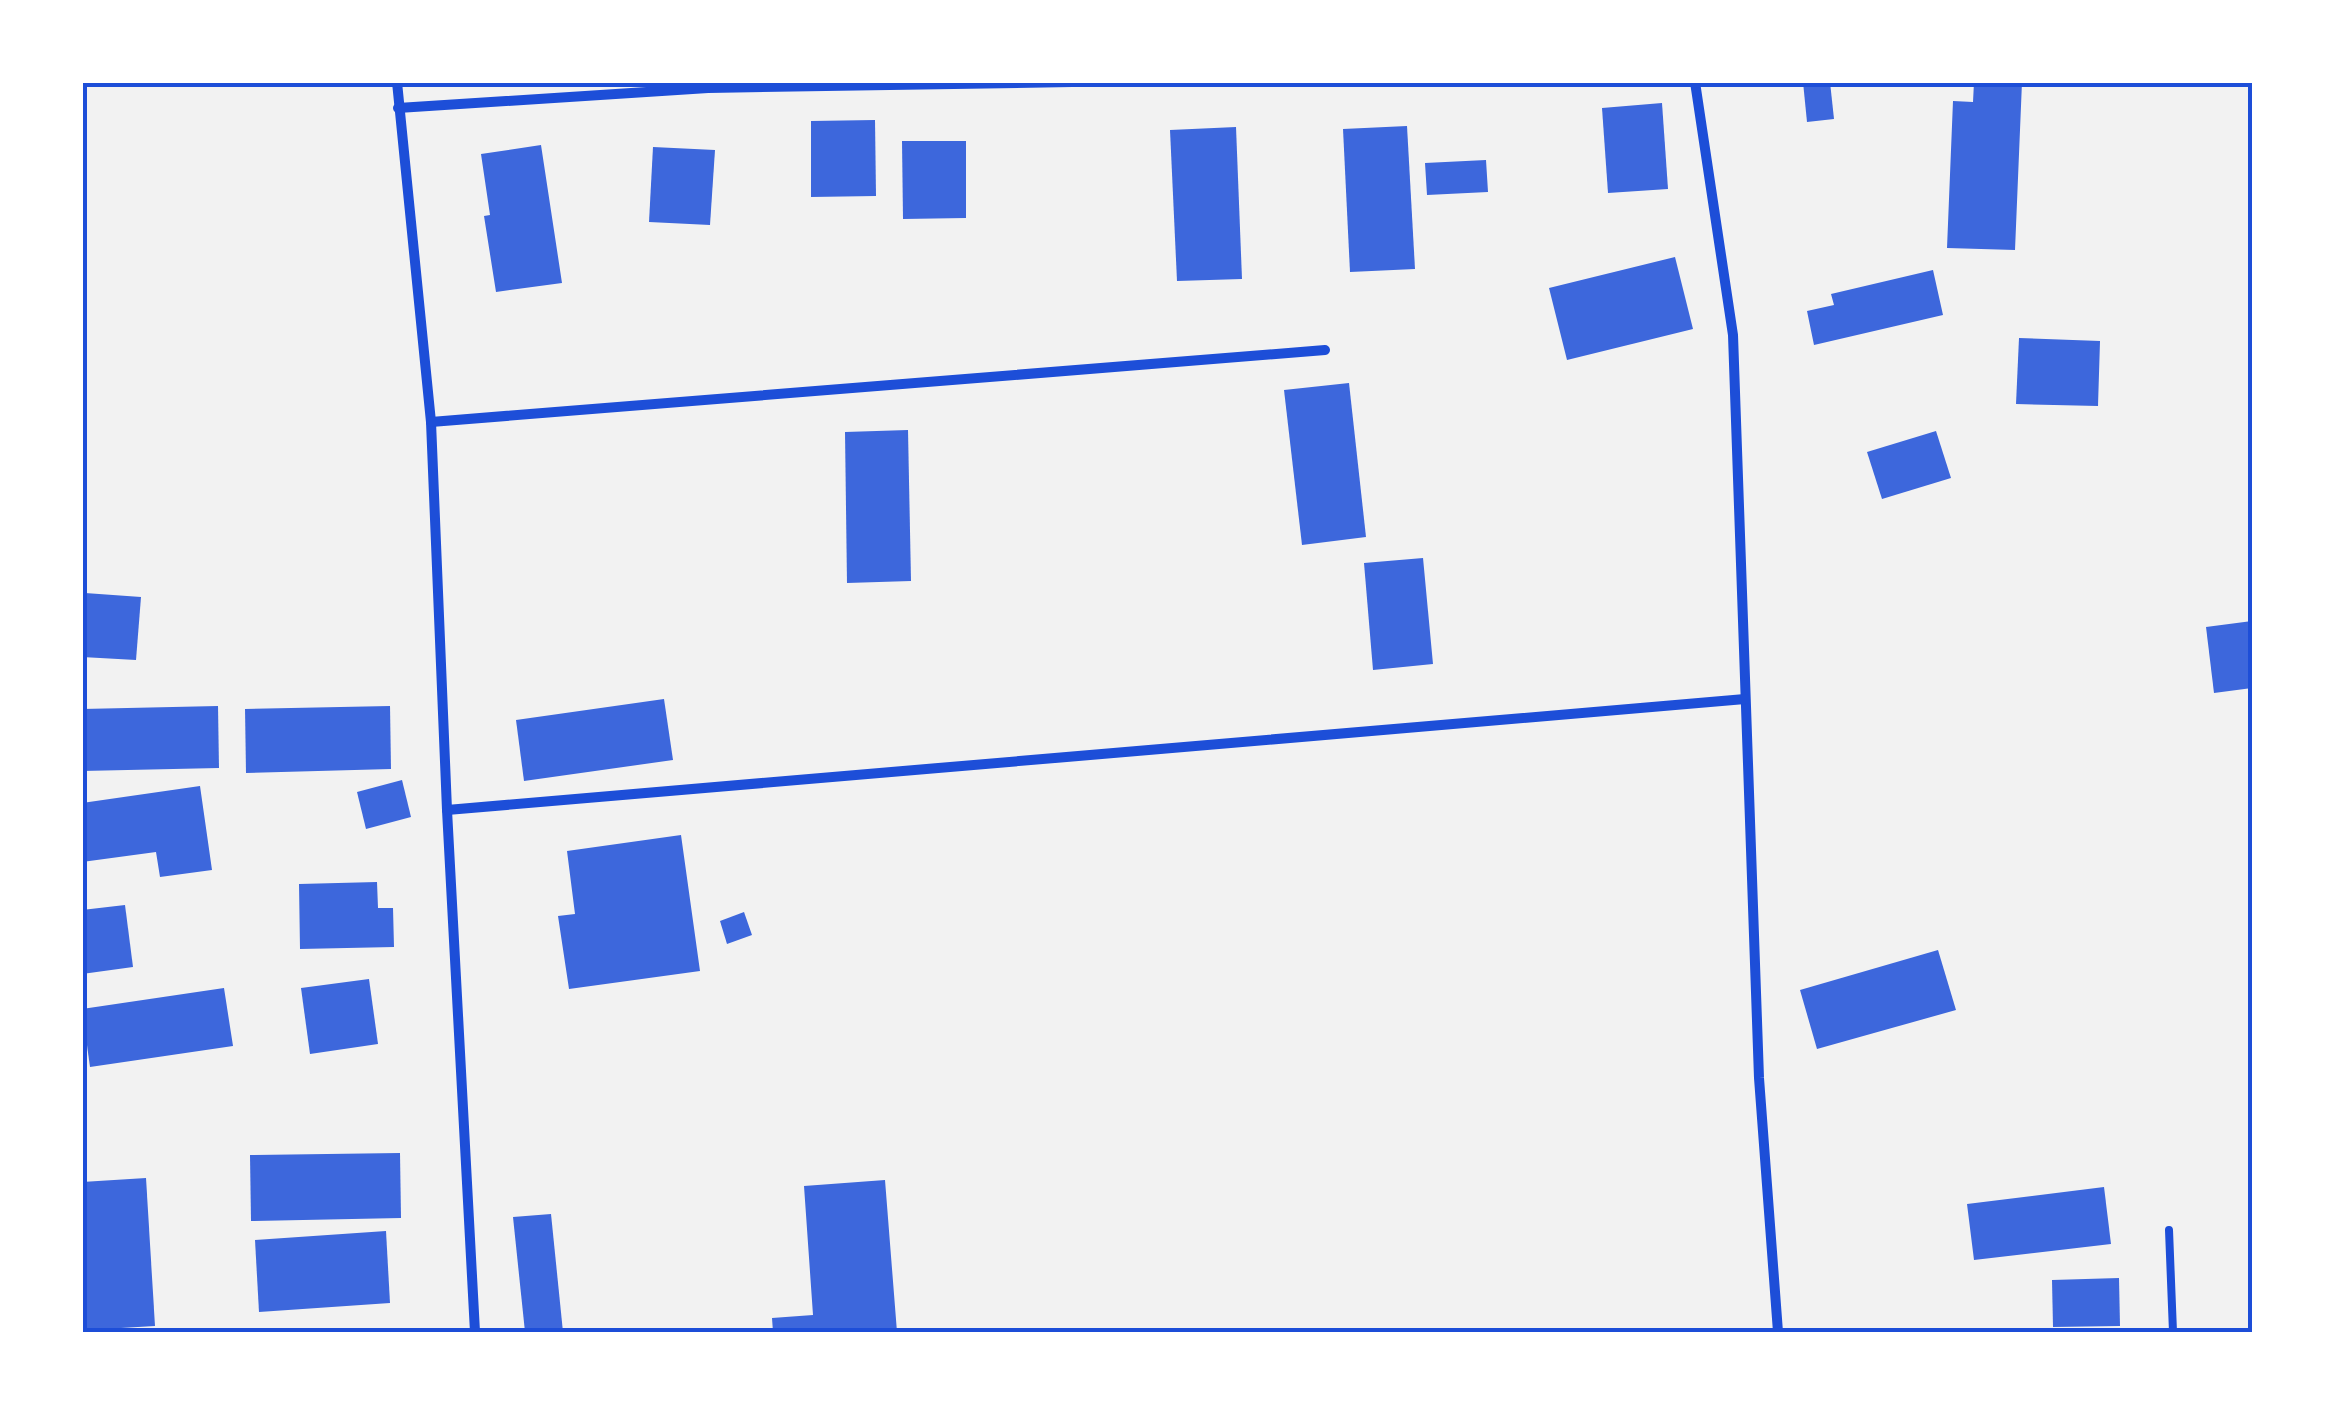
<svg xmlns="http://www.w3.org/2000/svg" width="2335" height="1415" viewBox="0 0 2335 1415" font-family="Karla,sans-serif">
	<rect width="100%" height="100%" fill="#f2f2f2"/>
	<!-- building -->
	<g fill="#3d67dc">
		<path d="M 1803,82 L 1830,82 L 1834,119 L 1807,122 Z"/>
		<path d="M 1974,82 L 2022,82 L 2015,250 L 1947,248 L 1953,101 L 1973,102 Z"/>
		<path d="M 1662,103 L 1668,189 L 1608,193 L 1602,108 Z"/>
		<path d="M 875,120 L 876,196 L 811,197 L 811,121 Z"/>
		<path d="M 1407,126 L 1415,269 L 1350,272 L 1343,129 Z"/>
		<path d="M 1236,127 L 1242,279 L 1177,281 L 1170,130 Z"/>
		<path d="M 902,141 L 966,141 L 966,218 L 903,219 Z"/>
		<path d="M 541,145 L 562,283 L 496,292 L 484,216 L 490,215 L 481,154 Z"/>
		<path d="M 653,147 L 715,150 L 710,225 L 649,222 Z"/>
		<path d="M 1486,160 L 1488,192 L 1427,195 L 1425,163 Z"/>
		<path d="M 1675,257 L 1693,329 L 1567,360 L 1549,288 Z"/>
		<path d="M 1933,270 L 1943,315 L 1814,345 L 1807,311 L 1834,305 L 1831,294 Z"/>
		<path d="M 2019,338 L 2100,341 L 2098,406 L 2016,404 Z"/>
		<path d="M 1349,383 L 1366,537 L 1302,545 L 1284,390 Z"/>
		<path d="M 908,430 L 911,581 L 847,583 L 845,432 Z"/>
		<path d="M 1936,431 L 1951,478 L 1882,499 L 1867,452 Z"/>
		<path d="M 1423,558 L 1433,664 L 1373,670 L 1364,563 Z"/>
		<path d="M 85,593 L 141,597 L 136,660 L 82,657 Z"/>
		<path d="M 2252,621 L 2252,688 L 2214,693 L 2206,627 Z"/>
		<path d="M 664,699 L 673,760 L 524,781 L 516,720 Z"/>
		<path d="M 218,706 L 219,768 L 82,771 L 82,709 Z"/>
		<path d="M 390,706 L 391,769 L 246,773 L 245,709 Z"/>
		<path d="M 402,780 L 411,817 L 366,829 L 357,792 Z"/>
		<path d="M 200,786 L 212,870 L 160,877 L 156,852 L 82,862 L 82,803 Z"/>
		<path d="M 681,835 L 700,971 L 569,989 L 558,916 L 575,914 L 567,851 Z"/>
		<path d="M 377,882 L 378,908 L 393,908 L 394,947 L 300,949 L 299,884 Z"/>
		<path d="M 125,905 L 133,967 L 82,974 L 82,910 Z"/>
		<path d="M 744,912 L 752,935 L 727,944 L 720,921 Z"/>
		<path d="M 1938,950 L 1956,1010 L 1817,1049 L 1800,990 Z"/>
		<path d="M 369,979 L 378,1044 L 310,1054 L 301,988 Z"/>
		<path d="M 224,988 L 233,1046 L 90,1067 L 82,1009 Z"/>
		<path d="M 400,1153 L 401,1218 L 251,1221 L 250,1155 Z"/>
		<path d="M 146,1178 L 155,1326 L 87,1330 L 82,1182 Z"/>
		<path d="M 885,1180 L 897,1332 L 773,1332 L 772,1318 L 813,1315 L 804,1186 Z"/>
		<path d="M 2104,1187 L 2111,1244 L 1974,1260 L 1967,1204 Z"/>
		<path d="M 551,1214 L 563,1332 L 525,1332 L 513,1217 Z"/>
		<path d="M 386,1231 L 390,1303 L 259,1312 L 255,1240 Z"/>
		<path d="M 2119,1278 L 2120,1326 L 2053,1327 L 2052,1280 Z"/>
	</g>
	<g fill="none" stroke-linecap="round" stroke-linejoin="round">
		<!-- service -->
		<path stroke="#1d4ed8" stroke-width="8" d="M 2169,1230 L 2173,1332"/>
		<!-- minor -->
		<g stroke="#1d4ed8" stroke-width="10">
			<path d="M 397,82 L 431,422 L 447,810 L 475,1332"/>
			<path d="M 1695,82 L 1733,335 L 1759,1078 L 1778,1332"/>
			<path d="M 398,108 L 708,88 L 1072,82"/>
			<path d="M 431,422 L 1325,350"/>
			<path d="M 447,810 L 1745,699"/>
		</g>
	</g>
	<!-- border -->
	<rect width="2335" height="1415" fill="none" stroke="#ffffff" stroke-width="170"/>
	<rect x="85" y="85" width="2165" height="1245" fill="none" stroke="#1d4ed8" stroke-width="4"/>
</svg>
